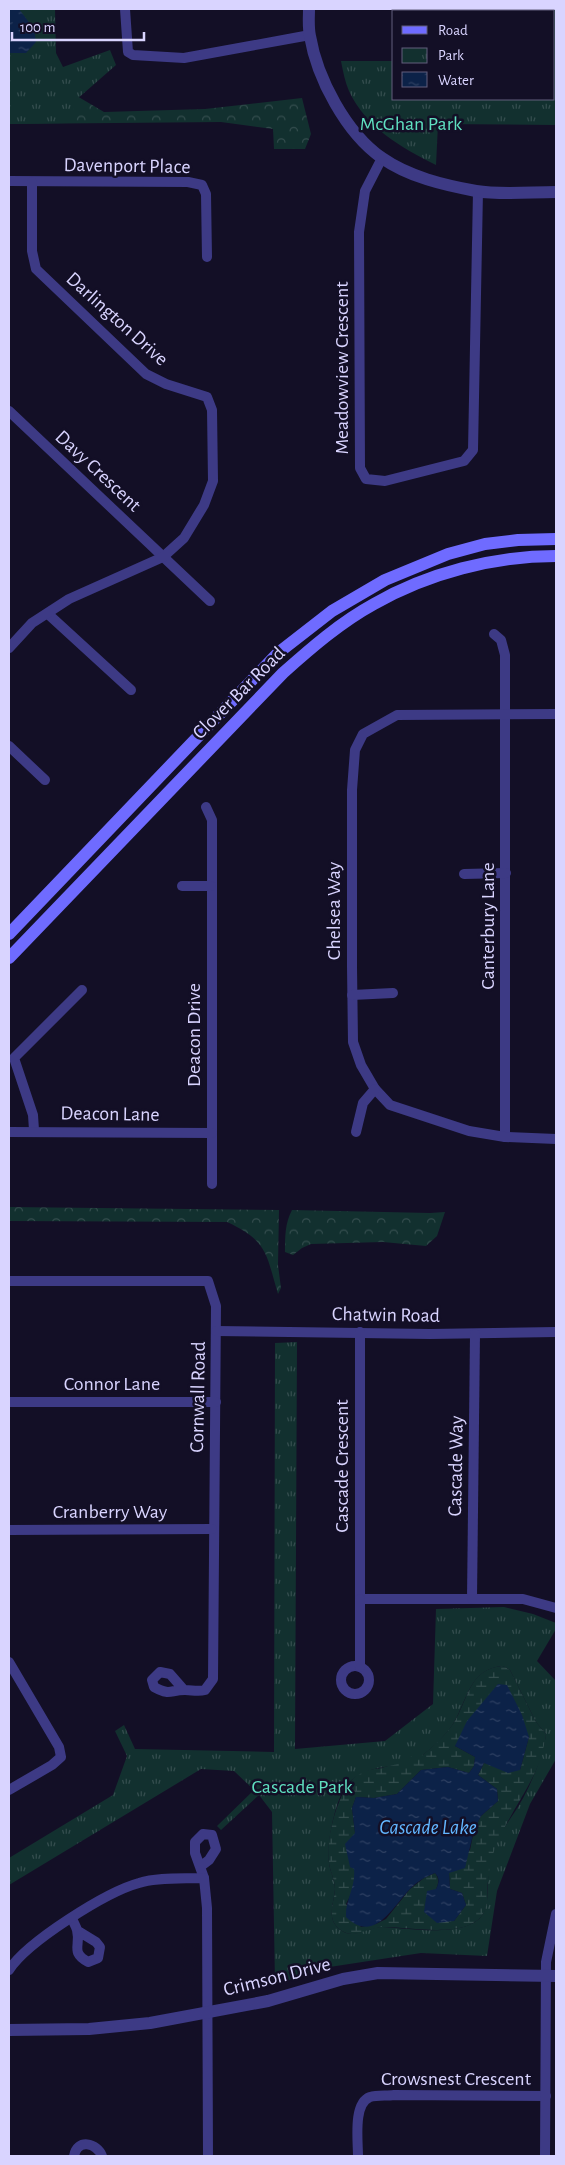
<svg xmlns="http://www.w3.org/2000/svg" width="565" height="2165" viewBox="0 0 565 2165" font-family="'Alegreya Sans',sans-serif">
	<defs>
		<pattern id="forest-crowns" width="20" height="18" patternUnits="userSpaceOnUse" patternTransform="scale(1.25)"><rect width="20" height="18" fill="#12302f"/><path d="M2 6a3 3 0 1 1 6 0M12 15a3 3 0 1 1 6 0" fill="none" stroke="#344d4e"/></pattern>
		<pattern id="wetland-marsh" width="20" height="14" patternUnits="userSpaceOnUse" patternTransform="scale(1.25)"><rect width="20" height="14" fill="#12302f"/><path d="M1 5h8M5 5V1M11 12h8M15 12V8" fill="none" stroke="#344d4e"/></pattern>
		<pattern id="park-tufts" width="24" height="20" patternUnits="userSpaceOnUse" patternTransform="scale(1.25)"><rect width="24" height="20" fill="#12302f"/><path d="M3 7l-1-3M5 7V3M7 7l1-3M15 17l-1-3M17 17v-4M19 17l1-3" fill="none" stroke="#344d4e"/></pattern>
		<pattern id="water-ripples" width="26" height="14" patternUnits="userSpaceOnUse" patternTransform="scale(1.25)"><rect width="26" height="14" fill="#0c2248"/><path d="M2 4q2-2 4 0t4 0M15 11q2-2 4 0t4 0" fill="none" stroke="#2f4163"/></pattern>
	</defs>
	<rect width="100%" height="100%" fill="#130f26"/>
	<!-- forest -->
	<g fill="url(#forest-crowns)">
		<path d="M 9,85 L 60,86 L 104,112 L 205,109 L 302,98 L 311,134 L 305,149 L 274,149 L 273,129 L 221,122 L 9,124 Z"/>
		<path d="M 9,1207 L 279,1210 L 278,1265 L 281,1288 L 278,1294 C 266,1254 268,1241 227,1222 L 9,1221 Z"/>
		<path d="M 292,1210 L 430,1213 L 445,1212 L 437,1236 L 426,1246 L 383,1242 L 311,1244 L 302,1248 L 293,1255 L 285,1252 C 285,1237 285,1223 292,1210 Z"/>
	</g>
	<!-- wetland -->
	<path fill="url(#wetland-marsh)" fill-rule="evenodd" d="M 503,1666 L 510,1670 L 536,1722 L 546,1734 C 544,1766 522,1795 507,1823 C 501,1835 490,1868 488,1881 C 486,1891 490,1904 483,1914 C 467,1940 408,1926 382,1927 C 369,1928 355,1939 342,1931 C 325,1920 334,1904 335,1889 C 335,1880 330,1872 329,1863 C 325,1840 338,1790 356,1776 C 364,1769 372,1770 381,1768 C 394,1765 404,1760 415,1752 L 423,1755 C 434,1745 445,1736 453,1724 C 469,1699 468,1669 503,1666 ZM 498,1685 L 529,1737 L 520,1770 L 484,1763 L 478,1775 L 497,1789 L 498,1801 L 481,1816 L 474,1830 L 470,1850 L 449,1873 L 450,1889 L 462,1893 L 466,1905 L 454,1921 L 436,1889 C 439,1883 439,1878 435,1873 L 424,1878 L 410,1889 L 386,1919 L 376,1924 L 361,1927 L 346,1904 L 354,1888 L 355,1879 L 355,1833 L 352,1808 L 356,1797 L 374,1798 L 397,1794 L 421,1770 L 448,1767 L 469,1773 L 474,1766 L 475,1757 L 455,1746 Z"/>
	<!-- park -->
	<g fill="url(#park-tufts)" fill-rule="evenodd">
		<path d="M 9,9 L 55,9 L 56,53 L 63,67 L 110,50 L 116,65 L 76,100 L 69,123 L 9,124 Z"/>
		<path d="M 503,9 L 556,9 L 556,125 L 438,124 L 436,165 C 402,148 366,128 349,91 C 345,82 343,71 341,61 L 394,61 L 394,99 L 554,99 L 554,11 L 503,11 Z"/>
		<path d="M 297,1342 L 295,1749 L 385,1741 L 433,1704 L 436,1609 L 504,1607 L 533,1614 L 556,1623 L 556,1629 L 537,1661 L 556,1681 L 556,1759 L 530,1804 L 497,1891 L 487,1956 L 421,1953 L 323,1968 L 294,1979 L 275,1983 L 272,1812 L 259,1795 L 221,1830 L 217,1826 L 254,1790 L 234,1771 L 201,1769 L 9,1885 L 9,1858 L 113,1795 L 127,1756 L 115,1731 L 124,1725 L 135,1749 L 274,1752 L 275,1343 ZM 503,1666 L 510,1670 L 536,1722 L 546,1734 C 544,1755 529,1789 518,1807 C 511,1818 503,1828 498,1840 C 493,1852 489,1868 488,1880 C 487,1891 489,1904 483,1914 C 468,1939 407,1928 382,1927 C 369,1927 355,1939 342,1931 C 325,1920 334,1904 335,1889 C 335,1880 330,1872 329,1863 C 326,1845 335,1801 346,1786 C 366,1760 396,1774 415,1753 L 420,1756 L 423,1755 C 434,1746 445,1736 453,1724 C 468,1699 469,1669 503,1666 Z"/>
	</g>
	<!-- water -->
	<g fill="url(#water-ripples)">
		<path d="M 9,9 L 19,9 L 34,29 L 36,42 L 26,53 L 9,53 Z"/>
		<path d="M 498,1684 L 507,1685 L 522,1715 L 529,1737 L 520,1770 L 508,1773 L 484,1763 L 478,1775 L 497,1789 L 498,1801 L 481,1816 L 474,1830 L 465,1868 L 449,1873 L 450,1889 L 462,1893 L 466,1905 L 454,1921 L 437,1923 L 424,1912 L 427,1891 L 436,1889 C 439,1883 440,1878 435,1873 C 425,1877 416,1882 409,1890 C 392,1908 374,1944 346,1917 C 345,1900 356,1887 354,1869 L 350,1867 L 345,1844 L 355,1833 L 352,1808 L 356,1797 L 374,1798 L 397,1794 L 421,1770 L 448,1767 L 469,1773 L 474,1766 L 475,1757 L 455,1746 L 467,1721 Z"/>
	</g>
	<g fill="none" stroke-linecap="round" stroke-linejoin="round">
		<!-- minor -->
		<g stroke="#3d3a85" stroke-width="10">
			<path d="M 125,9 L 128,52 L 133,55 L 184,58 L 310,35"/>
			<path d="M 382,158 L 365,191 L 359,232 L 360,468 L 366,479 L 385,481 L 464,461 L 473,450 L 478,191"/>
			<path d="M 9,181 L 188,182 L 202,185 L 206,194 L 207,257"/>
			<path d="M 9,411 L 210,601"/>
			<path d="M 48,614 L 131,690"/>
			<path d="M 494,634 L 501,640 L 505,655 L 505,1137"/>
			<path d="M 9,648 L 32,623 L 69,599 L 163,557 L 184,538 L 204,505 L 213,481 L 212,410 L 207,397 L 166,384 L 146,374 L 36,269 L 32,251 L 32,182"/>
			<path d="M 556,714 L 397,715 L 363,734 L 355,750 L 352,790 L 352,967 L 353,1042 L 361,1065 L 375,1089 L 390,1105 L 469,1131 L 505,1137 L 556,1139"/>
			<path d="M 9,746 L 45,780"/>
			<path d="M 206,807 L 212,820 L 212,1184"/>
			<path d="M 464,874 L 506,873"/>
			<path d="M 182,886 L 211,886"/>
			<path d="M 352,995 L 393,993"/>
			<path d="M 34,1130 L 33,1115 L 14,1058 L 82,990"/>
			<path d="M 9,1132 L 212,1133"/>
			<path d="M 356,1132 L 363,1103 L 375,1089"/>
			<path d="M 9,1281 L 208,1281 L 216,1306 L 213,1679 L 205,1690 C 198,1692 192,1690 185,1690 C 169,1690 171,1696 154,1687 L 152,1680 L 160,1672 L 170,1674 L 184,1690"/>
			<path d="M 216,1331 L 430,1334 L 556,1332"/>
			<path d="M 360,1332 L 360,1599 L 523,1599 L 556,1608"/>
			<path d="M 9,1402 L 216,1402"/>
			<path d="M 9,1530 L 212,1529"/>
			<path d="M 472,1599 L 475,1334"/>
			<path d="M 9,1662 L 59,1747 L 61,1757 L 52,1765 L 9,1790"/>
			<circle cx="355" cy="1680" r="14"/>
			<path d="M 360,1667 L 360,1599"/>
			<path d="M 201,1866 L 209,1860 L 216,1849 L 212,1835 L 203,1834 L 195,1842 L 195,1853 L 204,1878"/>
			<path d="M 72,1918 C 73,1922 76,1926 77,1930 C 81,1946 70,1952 88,1962 L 98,1958 L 100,1947 L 96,1942 L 78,1931"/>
			<path d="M 9,1970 C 27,1942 106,1892 139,1883 C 159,1877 183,1879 204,1878 L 207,1908 L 208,2156"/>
			<path d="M 74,2156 C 77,2138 97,2143 102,2156"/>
			<path d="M 358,2156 C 358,2141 353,2103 370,2097 C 377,2095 387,2096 394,2095 L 546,2096"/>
			<path d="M 545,2156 L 546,1962 L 556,1914"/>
		</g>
		<!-- tertiary -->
		<g stroke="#3d3a85" stroke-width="12">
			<path d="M 309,9 C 309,17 308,27 310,36 C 317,78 346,133 382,158 C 409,177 444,185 476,191 C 500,195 531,192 556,192"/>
			<path d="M 9,2030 L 89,2029 L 150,2023 L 268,2001 L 343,1979 L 378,1973 L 556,1976"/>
		</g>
		<!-- secondary -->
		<g stroke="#6f6bff" stroke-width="12">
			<path d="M 9,934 L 278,653 L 332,611 L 385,580 L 448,554 L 485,544 L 518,540 L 556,539"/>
			<path d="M 9,958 L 283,673 C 311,648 341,622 374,604 C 428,573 494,556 556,556"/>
		</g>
	</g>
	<g text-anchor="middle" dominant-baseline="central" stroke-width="5" stroke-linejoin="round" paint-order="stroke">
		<!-- park labels -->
		<g font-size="20" fill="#5fe0c0" stroke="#130f26">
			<text x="411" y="124">McGhan Park</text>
			<text x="302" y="1787">Cascade Park</text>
		</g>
		<!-- street labels -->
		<g font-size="20" fill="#d9d4ff" stroke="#130f26">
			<text transform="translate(127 166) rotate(1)">Davenport Place</text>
			<text transform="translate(117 319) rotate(42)">Darlington Drive</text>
			<text transform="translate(342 368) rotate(-90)">Meadowview Crescent</text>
			<text transform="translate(98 471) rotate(43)">Davy Crescent</text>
			<text transform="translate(239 693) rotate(-45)">Clover Bar Road</text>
			<text transform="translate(334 911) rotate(-90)">Chelsea Way</text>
			<text transform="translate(488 926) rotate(-90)">Canterbury Lane</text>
			<text transform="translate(194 1035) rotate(-90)">Deacon Drive</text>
			<text transform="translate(110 1114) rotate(1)">Deacon Lane</text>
			<text transform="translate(386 1315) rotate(1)">Chatwin Road</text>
			<text x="112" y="1384">Connor Lane</text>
			<text transform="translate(198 1397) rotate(-89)">Cornwall Road</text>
			<text transform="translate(342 1466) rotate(-90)">Cascade Crescent</text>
			<text transform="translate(456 1466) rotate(-89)">Cascade Way</text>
			<text x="110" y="1512">Cranberry Way</text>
			<text transform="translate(277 1977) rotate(-14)">Crimson Drive</text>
			<text x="456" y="2079">Crowsnest Crescent</text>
		</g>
		<!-- water labels -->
		<g font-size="21" font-style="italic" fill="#62b6ff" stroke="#130f26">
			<text x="428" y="1827">Cascade Lake</text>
		</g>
	</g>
	<!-- border -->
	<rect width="565" height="2165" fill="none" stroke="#d9d4ff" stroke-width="20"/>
	<!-- legend -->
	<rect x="392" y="10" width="162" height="90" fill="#130f26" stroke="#625e7d"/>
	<rect x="402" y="26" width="25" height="8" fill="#6f6bff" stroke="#625e7d"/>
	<text x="438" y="35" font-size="15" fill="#d9d4ff">Road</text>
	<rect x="402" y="48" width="25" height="15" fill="url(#park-tufts)" stroke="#625e7d"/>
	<text x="438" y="60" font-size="15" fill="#d9d4ff">Park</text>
	<rect x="402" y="72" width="25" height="15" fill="url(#water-ripples)" stroke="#625e7d"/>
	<text x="438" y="85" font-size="15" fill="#d9d4ff">Water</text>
	<!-- scale -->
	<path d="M12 32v8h132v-8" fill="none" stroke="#d9d4ff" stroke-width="2.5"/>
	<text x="20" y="32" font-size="15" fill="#d9d4ff" stroke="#130f26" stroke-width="4" paint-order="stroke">100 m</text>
</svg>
